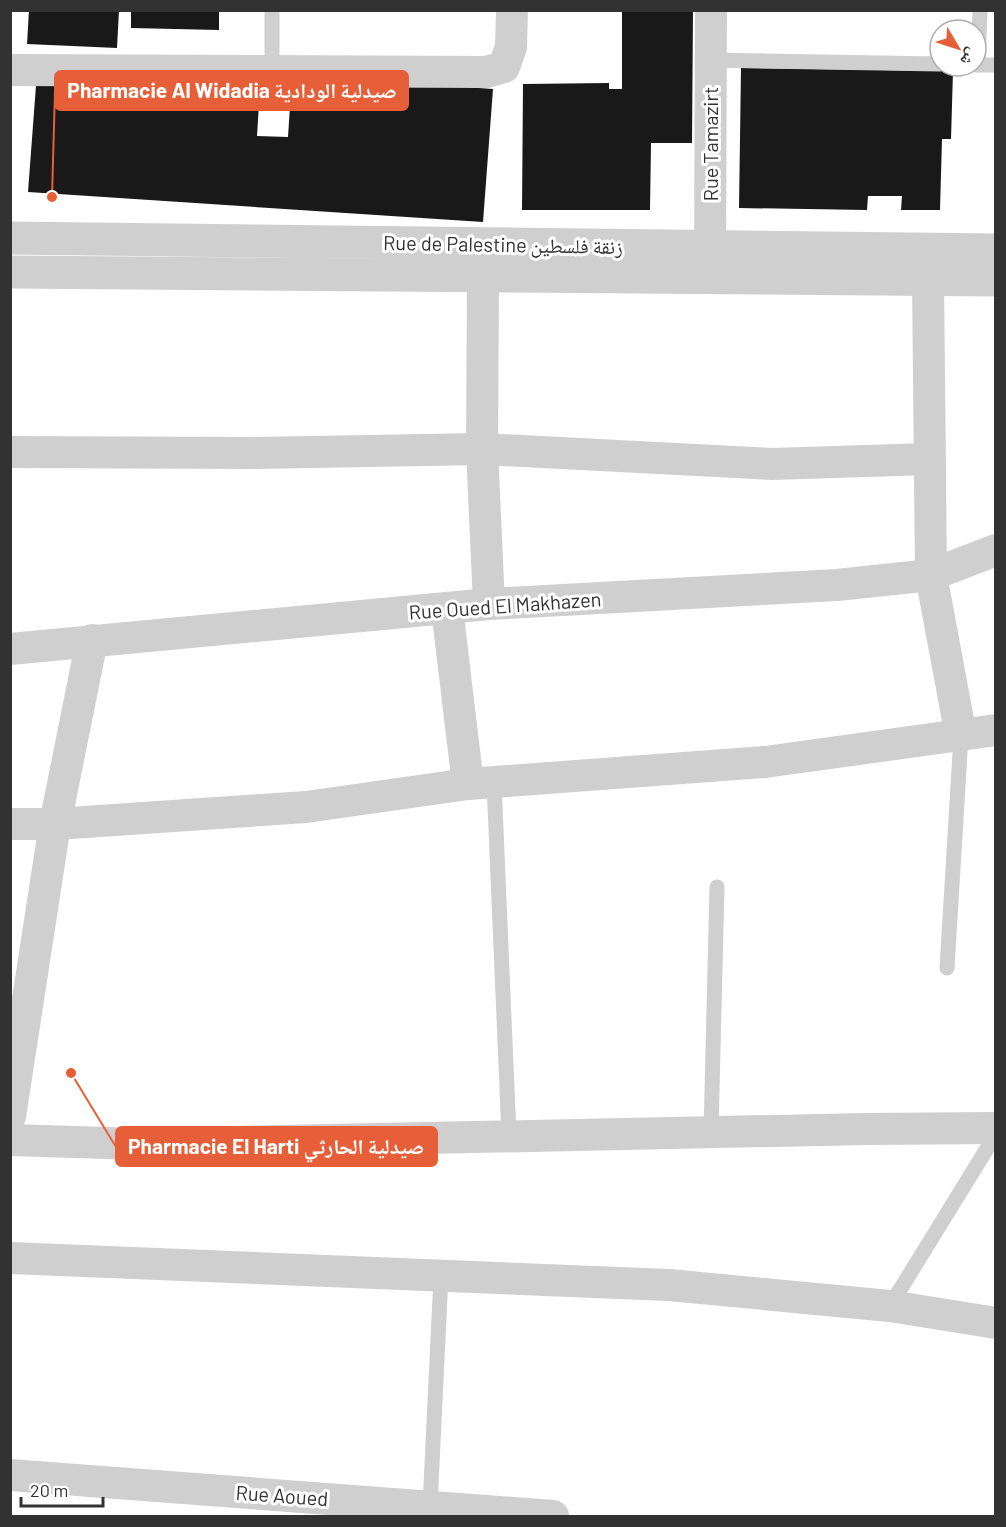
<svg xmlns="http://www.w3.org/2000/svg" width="1006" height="1527" viewBox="0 0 1006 1527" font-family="Barlow,'Noto Naskh Arabic',sans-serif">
	<rect width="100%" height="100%" fill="#fff"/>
	<!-- building -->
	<g fill="#191919">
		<path d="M 29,10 L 119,10 L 117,48 L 27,44 Z"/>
		<path d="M 131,10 L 219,10 L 219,30 L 131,28 Z"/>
		<path d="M 622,10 L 693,10 L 692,143 L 651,143 L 650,210 L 522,210 L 523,84 L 609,83 L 609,89 L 622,89 Z"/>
		<path d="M 741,68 L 953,71 L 951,139 L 942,139 L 940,210 L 901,210 L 902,196 L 868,196 L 867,210 L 739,208 Z"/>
		<path d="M 37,72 L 260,87 L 257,136 L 288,137 L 292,75 L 493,89 L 483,222 L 28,192 Z"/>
	</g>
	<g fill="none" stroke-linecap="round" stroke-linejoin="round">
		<!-- service -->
		<g stroke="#cfcfcf" stroke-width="15">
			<path d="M 710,60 L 940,64"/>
			<path d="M 976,65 L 996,65"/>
			<path d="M 978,65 L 980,10"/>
			<path d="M 272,71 L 272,10"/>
			<path d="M 494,782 L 509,1136"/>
			<path d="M 947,968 L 961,736"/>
			<path d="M 711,1132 L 717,887"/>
			<path d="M 890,1306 L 996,1134"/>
			<path d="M 430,1506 L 441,1276"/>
		</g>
		<!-- minor -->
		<g stroke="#cfcfcf" stroke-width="32">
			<path d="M 10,70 L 486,72 L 504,67 L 511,47 L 512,10"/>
			<path d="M 710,273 L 711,10"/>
			<path d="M 483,275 L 482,449 L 489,604"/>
			<path d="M 928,279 L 931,575 L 961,736"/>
			<path d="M 10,452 L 249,453 L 482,449 L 772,464 L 929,459"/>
			<path d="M 447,609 L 468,784"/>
			<path d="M 10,649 L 489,604 L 837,585 L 931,575 L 996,550"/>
			<path d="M 10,824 L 55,824 L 306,807 L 468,784 L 765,762 L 996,730"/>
			<path d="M 10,1116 L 55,824 L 92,640"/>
			<path d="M 10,1140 L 138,1144 L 867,1129 L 996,1128"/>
			<path d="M 10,1258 L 669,1285 L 890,1306 L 996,1323"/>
			<path d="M 10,1475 L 553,1516"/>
		</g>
		<!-- tertiary -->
		<g stroke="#cfcfcf" stroke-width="33">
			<path d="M 10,238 L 996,250"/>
			<path d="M 10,272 L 996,280"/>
		</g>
	</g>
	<g text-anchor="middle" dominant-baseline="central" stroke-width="6" stroke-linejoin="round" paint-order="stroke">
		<!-- street labels -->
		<g font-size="20" fill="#323232" stroke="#fff">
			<text transform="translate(710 144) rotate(-90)">Rue Tamazirt</text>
			<text transform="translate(503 244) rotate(1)">Rue de Palestine زنقة فلسطين</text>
			<text transform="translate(505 605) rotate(-4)">Rue Oued El Makhazen</text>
			<text transform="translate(282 1495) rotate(4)">Rue Aoued</text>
		</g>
	</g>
	<!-- callouts -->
	<path fill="none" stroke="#e65f38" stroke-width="2" d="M52 197L55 91M71 1073L116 1147"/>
	<g fill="#e65f38" stroke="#fff" stroke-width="2">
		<circle cx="52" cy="197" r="6"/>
		<circle cx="71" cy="1073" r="6"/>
	</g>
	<g fill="#e65f38" stroke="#e65f38" stroke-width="2">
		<rect x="55" y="71" width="353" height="39" rx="6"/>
		<rect x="116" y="1127" width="321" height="39" rx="6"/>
	</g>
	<g font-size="21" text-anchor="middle" font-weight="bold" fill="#fff">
		<text x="232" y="98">Pharmacie Al Widadia صيدلية الودادية</text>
		<text x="276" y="1154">Pharmacie El Harti صيدلية الحارثي</text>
	</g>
	<!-- border -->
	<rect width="1006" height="1527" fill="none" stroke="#323232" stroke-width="24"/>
	<!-- north arrow -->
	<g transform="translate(958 48) rotate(129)"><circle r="28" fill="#ffffff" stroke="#adadad" stroke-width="1.5"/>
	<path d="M0-4.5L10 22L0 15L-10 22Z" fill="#e65f38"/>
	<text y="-9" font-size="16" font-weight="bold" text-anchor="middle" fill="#323232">ش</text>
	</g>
	<!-- scale -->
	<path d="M21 1497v9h82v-9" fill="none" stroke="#323232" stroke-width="3"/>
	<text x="30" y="1497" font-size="18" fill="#323232" stroke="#ffffff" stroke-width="4.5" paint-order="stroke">20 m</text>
</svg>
